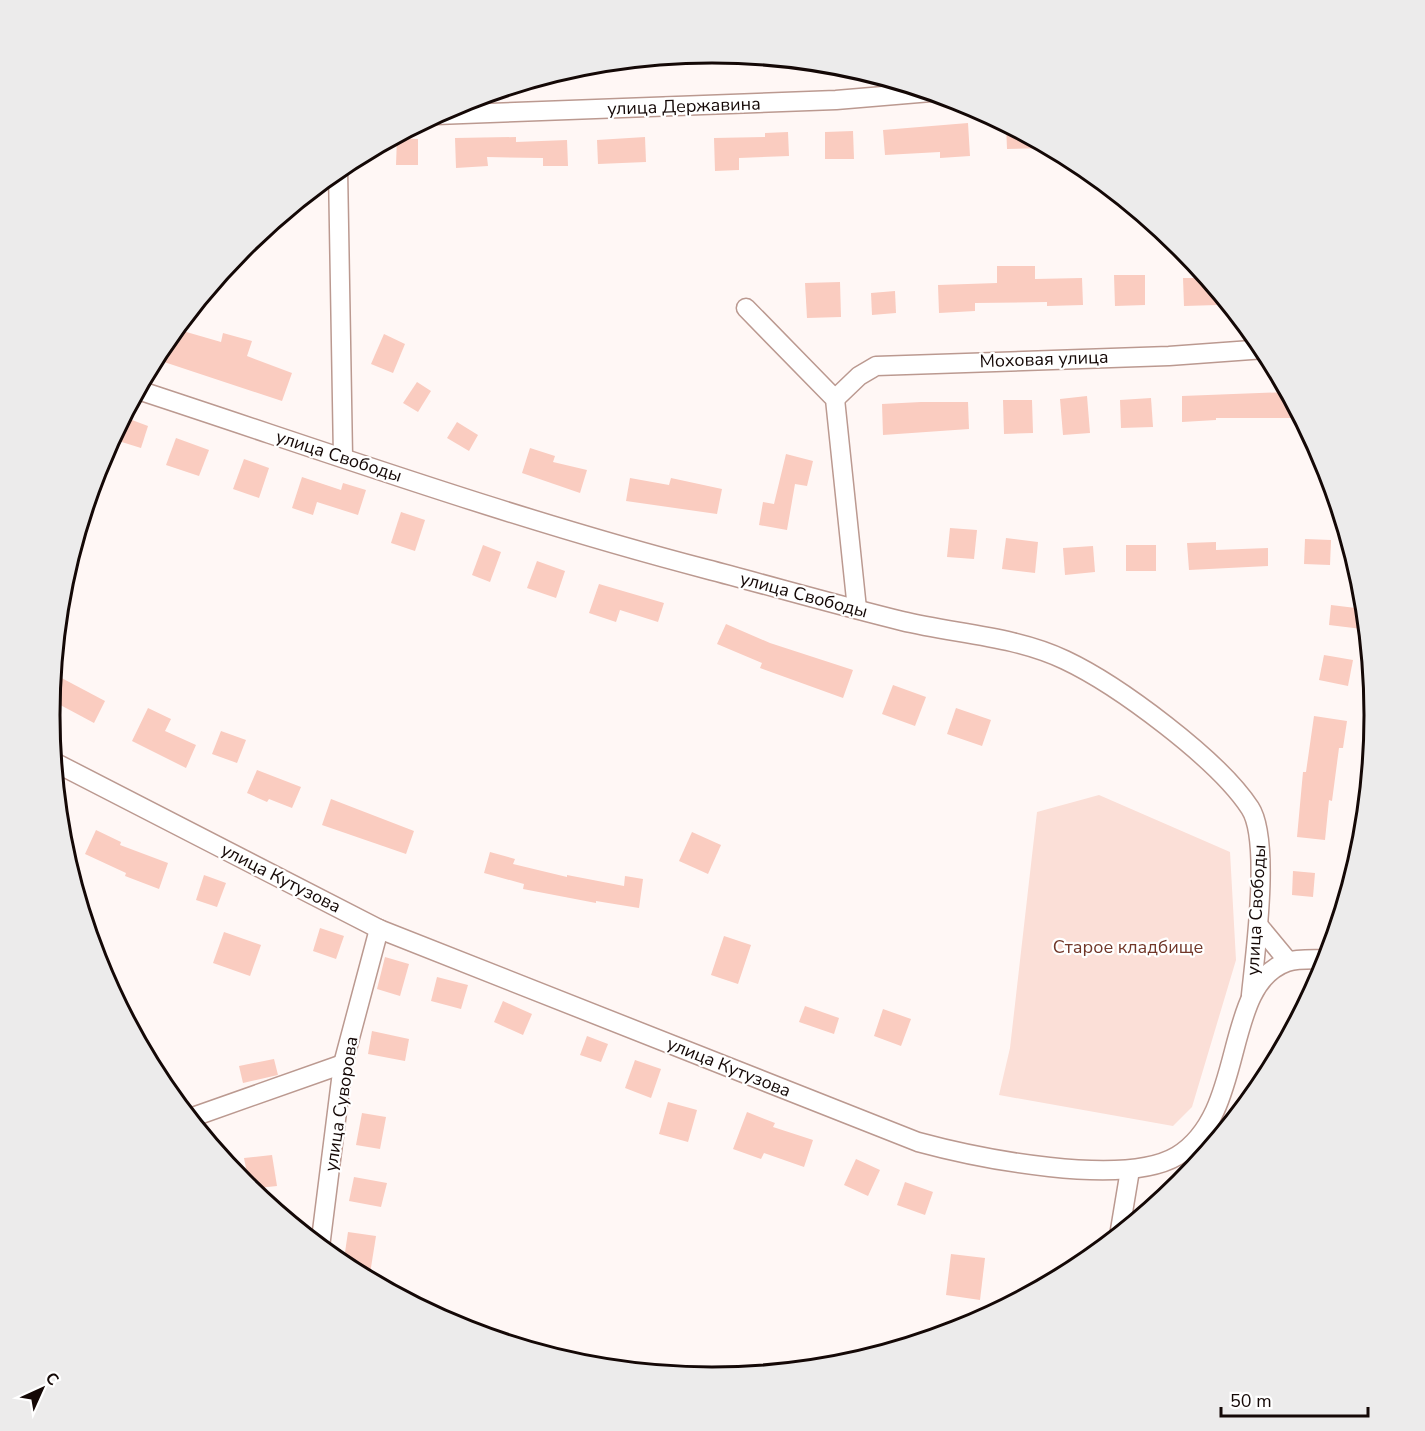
<svg xmlns="http://www.w3.org/2000/svg" width="1425" height="1431" viewBox="0 0 1425 1431" font-family="'Nunito Sans',sans-serif">
	<rect width="100%" height="100%" fill="#fff7f5"/>
	<!-- green -->
	<path fill="#fbdfd7" d="M 1099,795 L 1230,852 L 1236,960 L 1192,1107 L 1173,1126 L 999,1095 L 1010,1048 L 1037,812 Z"/>
	<!-- building -->
	<g fill="#faccc0">
		<path d="M 968,123 L 970,156 L 940,158 L 940,152 L 885,155 L 883,130 Z"/>
		<path d="M 1006,124 L 1017,130 L 1051,148 L 1007,149 Z"/>
		<path d="M 853,131 L 854,159 L 825,159 L 825,132 Z"/>
		<path d="M 788,132 L 789,156 L 739,158 L 739,170 L 715,171 L 714,138 L 765,137 L 765,133 Z"/>
		<path d="M 516,137 L 516,142 L 567,140 L 568,166 L 543,166 L 543,158 L 487,157 L 488,166 L 456,168 L 455,138 Z"/>
		<path d="M 645,137 L 646,162 L 598,164 L 597,140 Z"/>
		<path d="M 397,138 L 418,139 L 418,165 L 396,165 Z"/>
		<path d="M 997,266 L 1035,266 L 1035,279 L 1082,278 L 1083,305 L 1047,306 L 1047,302 L 975,303 L 975,311 L 939,313 L 938,285 L 997,283 Z"/>
		<path d="M 1114,275 L 1145,275 L 1145,305 L 1115,306 Z"/>
		<path d="M 1183,278 L 1207,278 L 1218,291 L 1218,305 L 1184,306 Z"/>
		<path d="M 840,282 L 841,317 L 807,318 L 805,283 Z"/>
		<path d="M 895,291 L 896,313 L 872,315 L 871,293 Z"/>
		<path d="M 176,329 L 221,342 L 223,333 L 252,341 L 247,356 L 292,373 L 282,401 L 155,359 Z"/>
		<path d="M 384,334 L 405,344 L 393,373 L 371,364 Z"/>
		<path d="M 417,382 L 431,391 L 418,412 L 403,403 Z"/>
		<path d="M 1288,392 L 1301,418 L 1216,418 L 1216,420 L 1182,422 L 1182,396 Z"/>
		<path d="M 1087,396 L 1090,433 L 1063,435 L 1060,399 Z"/>
		<path d="M 1151,398 L 1153,427 L 1121,428 L 1120,400 Z"/>
		<path d="M 1003,400 L 1032,400 L 1033,433 L 1004,434 Z"/>
		<path d="M 921,402 L 968,402 L 969,429 L 883,435 L 882,404 Z"/>
		<path d="M 124,417 L 148,426 L 141,448 L 112,439 Z"/>
		<path d="M 457,422 L 478,435 L 469,451 L 447,438 Z"/>
		<path d="M 176,438 L 209,450 L 199,476 L 166,465 Z"/>
		<path d="M 530,448 L 555,456 L 553,462 L 587,470 L 580,493 L 522,473 Z"/>
		<path d="M 786,454 L 813,461 L 807,486 L 795,484 L 787,530 L 759,525 L 763,502 L 774,504 Z"/>
		<path d="M 244,459 L 269,468 L 259,498 L 233,489 Z"/>
		<path d="M 302,477 L 341,490 L 343,483 L 366,490 L 358,515 L 317,502 L 313,515 L 292,508 Z"/>
		<path d="M 630,478 L 669,485 L 671,478 L 722,489 L 717,514 L 626,501 Z"/>
		<path d="M 401,512 L 425,520 L 415,551 L 391,543 Z"/>
		<path d="M 950,528 L 977,530 L 974,559 L 947,557 Z"/>
		<path d="M 1006,538 L 1038,542 L 1035,573 L 1002,569 Z"/>
		<path d="M 1305,539 L 1331,540 L 1330,565 L 1304,564 Z"/>
		<path d="M 1216,542 L 1216,550 L 1268,548 L 1268,566 L 1189,570 L 1187,543 Z"/>
		<path d="M 483,545 L 501,552 L 490,582 L 472,575 Z"/>
		<rect x="1126" y="545" width="30" height="26"/>
		<path d="M 1093,546 L 1095,572 L 1065,575 L 1063,548 Z"/>
		<path d="M 537,561 L 565,571 L 556,598 L 527,588 Z"/>
		<path d="M 599,584 L 664,603 L 658,622 L 620,610 L 616,622 L 589,613 Z"/>
		<path d="M 1331,605 L 1364,609 L 1362,629 L 1329,625 Z"/>
		<path d="M 726,624 L 770,643 L 853,670 L 843,698 L 760,668 L 762,663 L 717,644 Z"/>
		<path d="M 1324,655 L 1353,660 L 1348,686 L 1319,680 Z"/>
		<path d="M 54,674 L 105,701 L 94,723 L 51,700 Z"/>
		<path d="M 893,685 L 926,697 L 915,726 L 882,714 Z"/>
		<path d="M 148,708 L 171,719 L 165,731 L 196,745 L 186,768 L 132,741 Z"/>
		<path d="M 956,708 L 991,720 L 982,746 L 947,734 Z"/>
		<path d="M 1314,716 L 1347,721 L 1343,748 L 1339,748 L 1332,801 L 1329,800 L 1325,840 L 1297,837 L 1303,772 L 1306,772 Z"/>
		<path d="M 221,731 L 246,740 L 237,763 L 212,754 Z"/>
		<path d="M 257,770 L 301,787 L 292,808 L 269,799 L 267,802 L 247,793 Z"/>
		<path d="M 331,799 L 414,831 L 406,854 L 322,825 Z"/>
		<path d="M 96,830 L 121,842 L 120,845 L 168,863 L 159,889 L 125,876 L 126,873 L 85,854 Z"/>
		<path d="M 692,832 L 721,845 L 708,874 L 679,861 Z"/>
		<path d="M 490,852 L 515,859 L 513,864 L 567,877 L 567,875 L 624,886 L 625,876 L 643,879 L 639,908 L 596,901 L 596,903 L 523,889 L 524,884 L 484,873 Z"/>
		<path d="M 1293,871 L 1315,873 L 1313,897 L 1292,895 Z"/>
		<path d="M 204,875 L 226,883 L 217,907 L 196,900 Z"/>
		<path d="M 320,928 L 344,936 L 336,959 L 313,951 Z"/>
		<path d="M 224,932 L 261,945 L 250,976 L 213,963 Z"/>
		<path d="M 724,936 L 751,945 L 738,984 L 711,975 Z"/>
		<path d="M 385,957 L 409,964 L 400,996 L 377,989 Z"/>
		<path d="M 437,977 L 468,985 L 461,1009 L 431,1001 Z"/>
		<path d="M 503,1001 L 532,1014 L 523,1035 L 494,1022 Z"/>
		<path d="M 805,1006 L 839,1018 L 834,1034 L 799,1022 Z"/>
		<path d="M 883,1009 L 911,1019 L 901,1046 L 874,1036 Z"/>
		<path d="M 372,1031 L 409,1039 L 405,1061 L 368,1054 Z"/>
		<path d="M 587,1036 L 608,1044 L 601,1062 L 580,1055 Z"/>
		<path d="M 274,1059 L 278,1075 L 243,1083 L 239,1066 Z"/>
		<path d="M 635,1060 L 661,1069 L 651,1098 L 625,1088 Z"/>
		<path d="M 668,1102 L 697,1110 L 688,1142 L 659,1134 Z"/>
		<path d="M 747,1112 L 775,1123 L 773,1127 L 813,1140 L 804,1167 L 764,1153 L 761,1159 L 733,1149 Z"/>
		<path d="M 362,1113 L 386,1117 L 380,1149 L 356,1145 Z"/>
		<path d="M 272,1155 L 277,1186 L 250,1189 L 244,1158 Z"/>
		<path d="M 856,1159 L 880,1170 L 868,1196 L 844,1185 Z"/>
		<path d="M 354,1177 L 387,1183 L 381,1207 L 349,1201 Z"/>
		<path d="M 905,1182 L 933,1192 L 925,1215 L 897,1205 Z"/>
		<path d="M 348,1232 L 376,1236 L 369,1280 L 343,1266 Z"/>
		<path d="M 951,1254 L 985,1258 L 980,1300 L 946,1295 Z"/>
	</g>
	<g fill="none" stroke-linecap="round" stroke-linejoin="round">
		<defs>
			<g id="street">
				<path d="M 436,115 L 836,100 L 931,92"/>
				<path d="M 338,169 L 343,457"/>
				<path d="M 746,308 L 835,399 L 857,609"/>
				<path d="M 138,390 C 327,452 514,519 706,569 C 771,586 837,605 902,621 C 956,634 1015,636 1065,660 C 1118,685 1218,759 1250,808 C 1271,840 1255,955 1251,995"/>
				<path d="M 835,399 L 859,376 L 876,366 L 1169,356 L 1265,349"/>
				<path d="M 54,762 L 379,929 L 918,1142 C 977,1158 1123,1188 1177,1156 C 1248,1113 1221,985 1287,962 C 1299,958 1316,960 1328,959"/>
				<path d="M 1259,926 L 1288,961"/>
				<path d="M 190,1118 L 343,1064"/>
				<path d="M 1119,1236 L 1130,1170"/>
				<path d="M 320,1247 L 343,1064 L 379,929"/>
			</g>
		</defs>
		<!-- street casing -->
		<use href="#street" stroke="#bb9990" stroke-width="21"/>
		<!-- street -->
		<use href="#street" stroke="#fff" stroke-width="18"/>
	</g>
	<g text-anchor="middle" dominant-baseline="central" stroke-width="4.5" stroke-linejoin="round" paint-order="stroke">
		<!-- street labels -->
		<g font-size="18" fill="#140806" stroke="#fff">
			<text transform="translate(684 106) rotate(-2)">улица Державина</text>
			<text transform="translate(1044 359) rotate(-2)">Моховая улица</text>
			<text transform="translate(339 456) rotate(18)">улица Свободы</text>
			<text transform="translate(804 595) rotate(15)">улица Свободы</text>
			<text transform="translate(281 878) rotate(27)">улица Кутузова</text>
			<text transform="translate(1256 910) rotate(-87)">улица Свободы</text>
			<text transform="translate(729 1067) rotate(22)">улица Кутузова</text>
			<text transform="translate(341 1104) rotate(-81)">улица Суворова</text>
		</g>
		<!-- park labels -->
		<g font-size="18" fill="#713729" stroke="#fff">
			<text x="1128" y="947">Старое кладбище</text>
		</g>
	</g>
	<!-- crop -->
	<path d="M0 0H1425V1431H0ZM60 715a652 652 0 1 1 1304 0a652 652 0 1 1-1304 0Z" fill="#ecebeb" fill-rule="evenodd"/>
	<path fill="none" stroke="#140806" stroke-width="3" d="M60 715a652 652 0 1 1 1304 0a652 652 0 1 1-1304 0Z"/>
	<!-- north arrow -->
	<g transform="translate(42 1389) rotate(45)" stroke="#ffffff" stroke-width="4.5" paint-order="stroke">
	<path d="M0-4.5L10 22L0 15L-10 22Z" fill="#140806"/>
	<text y="-9" font-size="16" font-weight="bold" text-anchor="middle" fill="#140806">С</text>
	</g>
	<!-- scale -->
	<path d="M1221 1407v9h147v-9" fill="none" stroke="#140806" stroke-width="3"/>
	<text x="1230" y="1407" font-size="18" fill="#140806" stroke="#ffffff" stroke-width="4.5" paint-order="stroke">50 m</text>
</svg>
